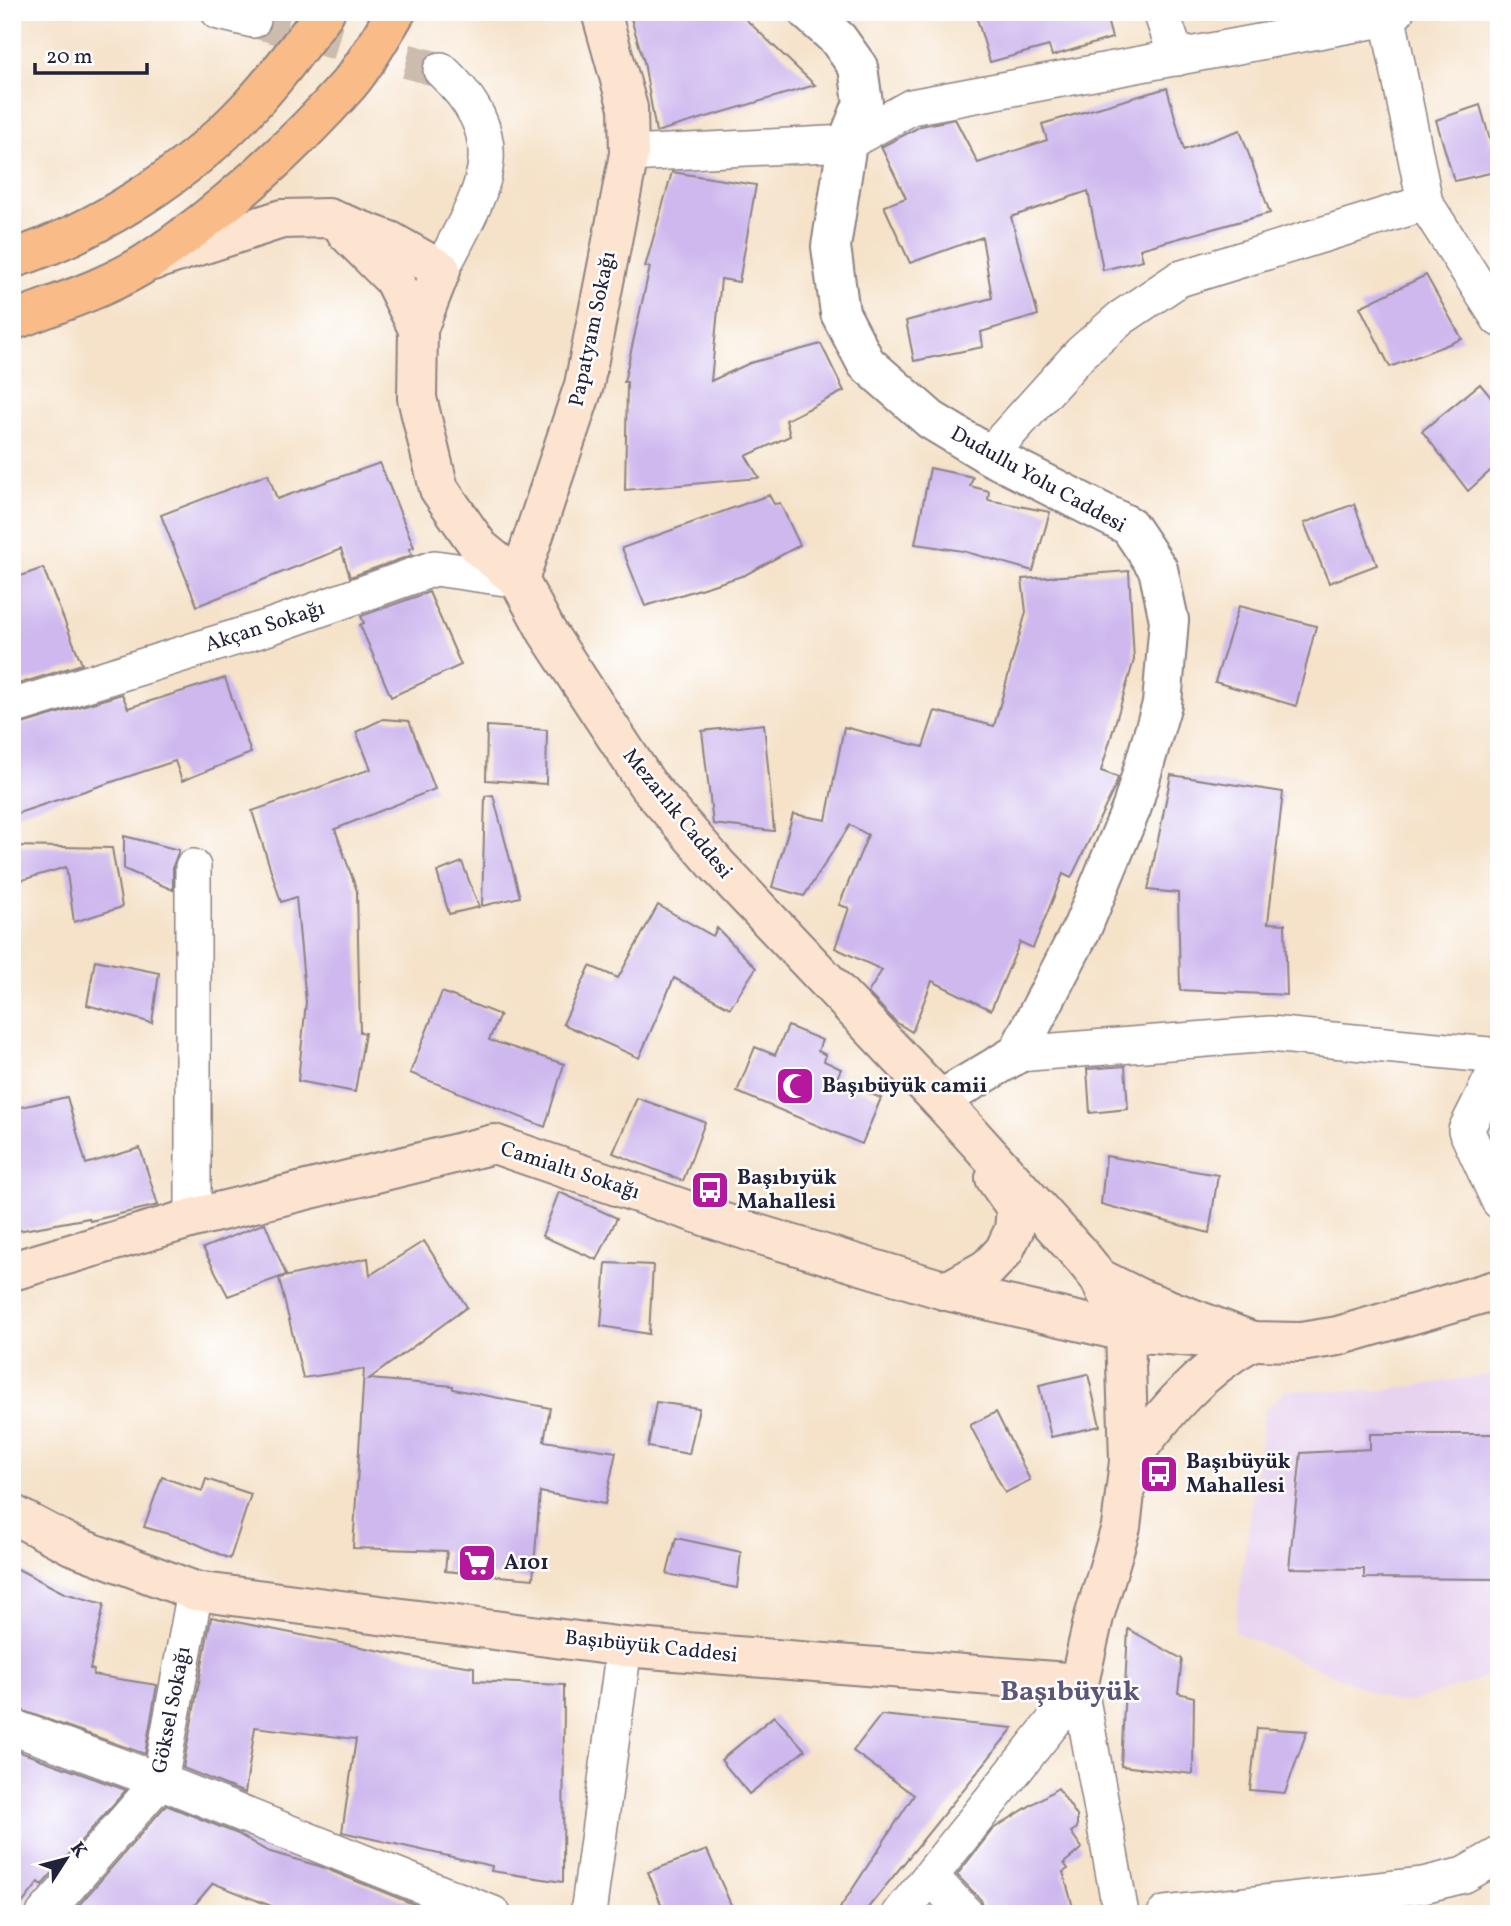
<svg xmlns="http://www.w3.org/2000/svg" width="1511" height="1926" viewBox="0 0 1511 1926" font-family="Vollkorn,serif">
	<rect width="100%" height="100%" fill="#fff"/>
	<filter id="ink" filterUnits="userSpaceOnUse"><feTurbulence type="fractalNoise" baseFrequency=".0143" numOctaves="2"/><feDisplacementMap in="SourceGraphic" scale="14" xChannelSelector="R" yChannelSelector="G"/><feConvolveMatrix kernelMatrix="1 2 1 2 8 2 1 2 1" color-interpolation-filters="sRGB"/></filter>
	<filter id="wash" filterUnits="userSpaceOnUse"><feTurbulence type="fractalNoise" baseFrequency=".00686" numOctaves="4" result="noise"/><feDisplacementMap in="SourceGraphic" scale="28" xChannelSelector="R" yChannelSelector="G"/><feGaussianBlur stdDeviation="1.57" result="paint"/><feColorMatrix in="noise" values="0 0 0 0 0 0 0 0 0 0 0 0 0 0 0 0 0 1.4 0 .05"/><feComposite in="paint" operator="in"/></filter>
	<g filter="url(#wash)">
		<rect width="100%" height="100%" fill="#f5e2c9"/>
		<!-- built -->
		<path fill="#e7d2ef" d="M 1499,1373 L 1499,1668 L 1479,1680 L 1414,1701 L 1396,1703 L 1234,1632 L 1265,1410 L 1286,1390 L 1380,1391 Z"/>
		<g id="blocks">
			<!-- building -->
			<g fill="#ceb8ee">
				<path d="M 629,12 L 738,12 L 815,85 L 656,132 L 644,62 Z"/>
				<path d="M 975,12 L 1105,12 L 1112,38 L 1052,56 L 1049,46 L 990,62 Z"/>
				<path d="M 1167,88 L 1184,150 L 1240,130 L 1270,213 L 1140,249 L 1143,260 L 1103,270 L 1088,191 L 1011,217 L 1038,315 L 981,332 L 983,347 L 914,361 L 906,321 L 992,298 L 982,237 L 910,263 L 884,206 L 906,198 L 881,147 L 921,126 L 955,119 L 978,163 L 1047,140 L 1042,124 Z"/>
				<path d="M 1480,105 L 1499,171 L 1454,181 L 1436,120 Z"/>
				<path d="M 672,172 L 756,185 L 739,282 L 721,279 L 711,381 L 750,363 L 821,344 L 844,391 L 786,420 L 790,436 L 746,456 L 759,478 L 625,490 L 627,382 L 624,382 L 650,267 L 645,267 Z"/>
				<path d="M 1426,275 L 1462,339 L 1390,367 L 1360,307 Z"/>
				<path d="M 1480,384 L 1499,407 L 1499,463 L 1468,491 L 1422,431 Z"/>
				<path d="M 380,463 L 414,547 L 409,549 L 412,555 L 350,577 L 341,549 L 197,606 L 161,515 L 268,474 L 277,499 Z"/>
				<path d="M 930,468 L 973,477 L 970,486 L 989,491 L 988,500 L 1050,512 L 1033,571 L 963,551 L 915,544 Z"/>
				<path d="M 769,495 L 774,504 L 780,503 L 800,545 L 745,575 L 645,606 L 622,548 Z"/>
				<path d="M 1354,504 L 1377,565 L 1329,583 L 1304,523 Z"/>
				<path d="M 43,568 L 82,664 L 12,686 L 12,579 Z"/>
				<path d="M 1129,571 L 1134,660 L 1101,771 L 1118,777 L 1115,787 L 1071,878 L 1063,874 L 1033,948 L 1020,942 L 991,1010 L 932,981 L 912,1032 L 896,1022 L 868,993 L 882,970 L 835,948 L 849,908 L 839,905 L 868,835 L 850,825 L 804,896 L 772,887 L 793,814 L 826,820 L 844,727 L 923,747 L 935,711 L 994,726 L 1026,612 L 1022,579 Z"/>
				<path d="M 429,592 L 461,665 L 391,697 L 360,625 L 364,623 L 361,616 Z"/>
				<path d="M 1239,606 L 1316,626 L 1296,706 L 1215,682 Z"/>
				<path d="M 225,678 L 251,753 L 182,781 L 175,761 L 12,815 L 12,727 L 122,694 L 128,708 Z"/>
				<path d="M 383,719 L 409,721 L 435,789 L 335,829 L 357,891 L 360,1032 L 365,1033 L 355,1092 L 298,1081 L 306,1002 L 296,897 L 281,902 L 252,811 L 371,769 L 356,732 Z"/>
				<path d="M 764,724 L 774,831 L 713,824 L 702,731 Z"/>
				<path d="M 487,726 L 547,730 L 546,784 L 486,780 Z"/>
				<path d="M 1171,775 L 1283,792 L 1268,923 L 1285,924 L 1287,995 L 1180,990 L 1178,893 L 1148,890 Z"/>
				<path d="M 493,795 L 520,897 L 482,906 L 485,796 Z"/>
				<path d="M 124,836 L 179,850 L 173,866 L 173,890 L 124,869 Z"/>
				<path d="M 12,846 L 112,848 L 122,907 L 74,922 L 66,867 L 12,883 Z"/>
				<path d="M 462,862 L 479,907 L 449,914 L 437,872 Z"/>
				<path d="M 658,905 L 713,936 L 717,928 L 756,968 L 730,1008 L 674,978 L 639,1058 L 563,1024 L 590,966 L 618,978 Z"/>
				<path d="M 95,960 L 159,973 L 152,1023 L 87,1005 Z"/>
				<path d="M 442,992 L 500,1015 L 489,1040 L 564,1064 L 545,1127 L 410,1073 Z"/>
				<path d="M 788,1026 L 822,1040 L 818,1051 L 826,1055 L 824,1061 L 841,1069 L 836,1080 L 881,1098 L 862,1144 L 737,1092 L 755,1047 L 775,1055 Z"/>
				<path d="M 1125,1066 L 1128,1109 L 1090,1113 L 1087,1069 Z"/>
				<path d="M 67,1097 L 86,1164 L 140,1148 L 158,1205 L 90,1221 L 89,1218 L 12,1232 L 12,1109 Z"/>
				<path d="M 637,1098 L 705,1122 L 683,1181 L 613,1153 Z"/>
				<path d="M 1106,1156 L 1218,1175 L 1209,1233 L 1101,1204 Z"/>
				<path d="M 559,1192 L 617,1218 L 597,1260 L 542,1236 Z"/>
				<path d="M 265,1223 L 286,1275 L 228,1296 L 203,1248 Z"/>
				<path d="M 424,1241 L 467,1307 L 369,1379 L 453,1386 L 453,1389 L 550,1408 L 544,1441 L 616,1452 L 605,1504 L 540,1492 L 533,1579 L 445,1571 L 447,1551 L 353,1548 L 364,1369 L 303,1378 L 279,1278 L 368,1258 L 370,1275 Z"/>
				<path d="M 606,1263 L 653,1265 L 649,1334 L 601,1326 Z"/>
				<path d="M 1088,1374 L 1100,1426 L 1051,1437 L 1039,1385 Z"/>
				<path d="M 656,1402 L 699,1408 L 689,1454 L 648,1447 Z"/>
				<path d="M 996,1412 L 1030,1480 L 1005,1493 L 970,1425 Z"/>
				<path d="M 1370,1434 L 1499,1434 L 1499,1579 L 1364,1578 L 1364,1569 L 1289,1568 L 1301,1453 L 1370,1449 Z"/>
				<path d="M 162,1477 L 202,1491 L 206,1479 L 251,1494 L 230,1559 L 186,1539 L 144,1527 Z"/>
				<path d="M 676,1538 L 741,1552 L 737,1588 L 667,1574 Z"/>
				<path d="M 12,1566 L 64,1593 L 104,1604 L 90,1669 L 94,1670 L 93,1675 L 157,1685 L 145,1754 L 12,1707 Z"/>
				<path d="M 211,1617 L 426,1660 L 474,1667 L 474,1681 L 564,1685 L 563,1882 L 491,1871 L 492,1866 L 342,1832 L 356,1739 L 255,1727 L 245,1793 L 183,1768 Z"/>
				<path d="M 1128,1629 L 1182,1659 L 1178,1693 L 1194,1697 L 1193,1774 L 1121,1766 Z"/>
				<path d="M 881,1715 L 1013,1728 L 863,1914 L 847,1914 L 840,1908 L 914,1795 L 853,1751 Z"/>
				<path d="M 774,1716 L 805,1750 L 749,1794 L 721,1760 Z"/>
				<path d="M 1257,1728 L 1307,1731 L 1285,1793 L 1250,1790 Z"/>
				<path d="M 12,1749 L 126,1790 L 42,1885 L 39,1882 L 14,1914 Z"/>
				<path d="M 1058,1788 L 1077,1816 L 1077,1828 L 1071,1832 L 1082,1848 L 1064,1863 L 1068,1869 L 1063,1872 L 1075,1914 L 986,1914 L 981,1900 L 957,1875 L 993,1829 Z"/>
				<path d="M 166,1805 L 238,1834 L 267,1851 L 319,1866 L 438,1914 L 275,1914 L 276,1908 L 213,1883 L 187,1914 L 71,1914 Z"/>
				<path d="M 707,1850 L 735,1914 L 665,1914 L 648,1872 Z"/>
			</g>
		</g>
	</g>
	<g filter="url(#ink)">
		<use href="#blocks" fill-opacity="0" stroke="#8c8282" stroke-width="2"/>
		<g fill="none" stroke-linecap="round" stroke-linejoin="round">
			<!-- minor-tunnel -->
			<path stroke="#cbbcad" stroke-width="35" stroke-dasharray="35 18" stroke-linecap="butt" d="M 253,20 L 441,70"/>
			<defs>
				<g id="minor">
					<path d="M 219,12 L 253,20"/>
					<path d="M 1161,12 L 1177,58"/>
					<path d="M 1384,12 L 1388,18 L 1425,203 L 1499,319"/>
					<path d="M 441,70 C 518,143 482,190 441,270"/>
					<path d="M 629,154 L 847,143 L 911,107 L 1388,18 L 1396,12"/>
					<path d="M 989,455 L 1081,353 L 1121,318 L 1179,279 L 1425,203"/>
					<path d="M 12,707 L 266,628 L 435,568 L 519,580"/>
					<path d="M 193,867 L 193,1218"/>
					<path d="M 1017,1054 L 1270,1034 L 1499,1056"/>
					<path d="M 1499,1064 L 1466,1130 L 1499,1201"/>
					<path d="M 1079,1683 L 1121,1914"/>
					<path d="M 12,1727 L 160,1781 L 493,1914"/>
					<path d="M 931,1877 L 966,1914"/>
					<path d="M 44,1914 L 160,1781 L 195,1591"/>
					<path d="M 588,1914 L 624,1647"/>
					<path d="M 900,1914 L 1058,1716 L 1079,1683"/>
					<path d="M 1165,1914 L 1423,1885 L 1464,1875 L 1499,1855"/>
				</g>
				<path id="tertiary" d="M 808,12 L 838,39 L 858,67 L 863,103 L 847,143 L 831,247 L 840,313 L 866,363 L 931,420 L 989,455 L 1129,526 L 1158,569 L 1169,620 L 1162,704 L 1132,807 L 1083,926 L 1017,1054 L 940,1100"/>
				<g id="secondary">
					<path d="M 346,232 L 393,279 L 418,329"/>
					<path d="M 519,580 L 584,385 L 629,154 L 628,108 L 601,12"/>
					<path d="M 12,1271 L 193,1218 L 494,1144 L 751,1232 L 947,1291 L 1125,1332 L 1252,1341"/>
					<path d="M 1099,1278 L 1139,1298 L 1252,1341 L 1301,1342 L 1338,1336 L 1499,1289"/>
					<path d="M 947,1291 L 988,1268 L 1004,1251 L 1014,1230 L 1016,1208 L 995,1178"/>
					<path d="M 1129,1461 C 1165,1412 1199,1371 1252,1341"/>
					<path d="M 12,1514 L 71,1545 L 195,1591 L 624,1647 L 1079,1683 L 1094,1617 L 1121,1527 L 1129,1461 L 1125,1332 L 1099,1278 L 1083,1258 L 940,1100 L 717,865 L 647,784 L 547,632 L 519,580 L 480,548 L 439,489 L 417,398 L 418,329 L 441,270 L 390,241 L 328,218 L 282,219 L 152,261"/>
				</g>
				<g id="primary">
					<path d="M 12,259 C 97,232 188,173 248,108 C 276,79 300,45 325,12"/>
					<path d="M 12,321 C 58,303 108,288 149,261 C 219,214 293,148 349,84 C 367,63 381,36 396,12"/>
				</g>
			</defs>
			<!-- minor casing -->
			<use href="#minor" stroke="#8c8282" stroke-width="38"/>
			<!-- tertiary casing -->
			<use href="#tertiary" stroke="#8c8282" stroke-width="42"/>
			<!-- secondary casing -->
			<use href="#secondary" stroke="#8c8282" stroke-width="42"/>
			<!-- primary casing -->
			<use href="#primary" stroke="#8c8282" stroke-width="42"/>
			<!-- minor -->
			<use href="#minor" stroke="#fff" stroke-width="35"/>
			<!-- tertiary -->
			<use href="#tertiary" stroke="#fff" stroke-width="38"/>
			<!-- secondary -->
			<use href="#secondary" stroke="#fde4d0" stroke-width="38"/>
			<!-- primary -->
			<use href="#primary" stroke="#f9bc89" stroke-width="38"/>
		</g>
	</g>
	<!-- icons -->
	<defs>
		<symbol id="mosque-square" viewBox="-11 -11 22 22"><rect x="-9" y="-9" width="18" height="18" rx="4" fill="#b5179e" stroke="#fff"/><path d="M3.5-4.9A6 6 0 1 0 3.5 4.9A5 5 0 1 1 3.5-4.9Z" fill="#fff"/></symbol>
		<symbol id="bus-square" viewBox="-11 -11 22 22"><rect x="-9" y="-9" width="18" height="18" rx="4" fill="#b5179e" stroke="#fff"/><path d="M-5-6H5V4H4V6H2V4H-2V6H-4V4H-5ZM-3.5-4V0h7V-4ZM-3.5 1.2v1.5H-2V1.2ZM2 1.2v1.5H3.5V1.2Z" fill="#fff"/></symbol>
		<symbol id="supermarket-square" viewBox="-11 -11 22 22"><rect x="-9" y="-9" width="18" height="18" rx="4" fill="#b5179e" stroke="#fff"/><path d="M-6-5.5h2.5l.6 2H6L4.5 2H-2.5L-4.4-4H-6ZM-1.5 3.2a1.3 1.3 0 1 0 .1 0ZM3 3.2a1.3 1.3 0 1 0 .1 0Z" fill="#fff"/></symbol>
	</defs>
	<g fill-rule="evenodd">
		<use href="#mosque-square" x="773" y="1064" width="44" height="44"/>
		<use href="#bus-square" x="688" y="1168" width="44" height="44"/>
		<use href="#bus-square" x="1137" y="1452" width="44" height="44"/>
		<use href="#supermarket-square" x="455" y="1541" width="44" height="44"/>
	</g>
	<g text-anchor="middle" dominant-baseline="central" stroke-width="5" stroke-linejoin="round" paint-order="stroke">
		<!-- street labels -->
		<g font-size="21" fill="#22223b" stroke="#fff">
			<text transform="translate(593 329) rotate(-78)">Papatyam Sokağı</text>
			<text transform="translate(1038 480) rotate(29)">Dudullu Yolu Caddesi</text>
			<text transform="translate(265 627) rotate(-18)">Akçan Sokağı</text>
			<text transform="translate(677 814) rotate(51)">Mezarlık Caddesi</text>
			<text transform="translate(570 1171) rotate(18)">Camialtı Sokağı</text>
			<text transform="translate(651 1647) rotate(6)">Başıbüyük Caddesi</text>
			<text transform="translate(172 1710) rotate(-79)">Göksel Sokağı</text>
		</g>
		<!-- poi labels -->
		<g font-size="21" font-weight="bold" fill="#22223b" stroke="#fff" text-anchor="start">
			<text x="822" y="1086">Başıbüyük camii</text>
			<text x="737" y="1178">Başıbıyük<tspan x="737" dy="24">Mahallesi</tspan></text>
			<text x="1186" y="1462">Başıbüyük<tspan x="1186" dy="24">Mahallesi</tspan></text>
			<text x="504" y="1563">A101</text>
		</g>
		<!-- district labels -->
		<g font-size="28" font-weight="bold" fill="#5e567a" stroke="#fff">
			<text x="1070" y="1692">Başıbüyük</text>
		</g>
	</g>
	<!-- margin -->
	<rect width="1511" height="1926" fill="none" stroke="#fff" stroke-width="42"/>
	<!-- north arrow -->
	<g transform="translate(66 1859) rotate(54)" stroke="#ffffff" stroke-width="5" paint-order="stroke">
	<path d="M0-5L12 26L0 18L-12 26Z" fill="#22223b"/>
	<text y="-10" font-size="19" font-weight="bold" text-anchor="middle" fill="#22223b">K</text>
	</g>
	<!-- scale -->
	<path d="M35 63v10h112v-10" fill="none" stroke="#22223b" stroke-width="3.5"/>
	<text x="46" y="63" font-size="21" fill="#22223b" stroke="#ffffff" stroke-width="5" paint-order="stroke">20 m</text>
</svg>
